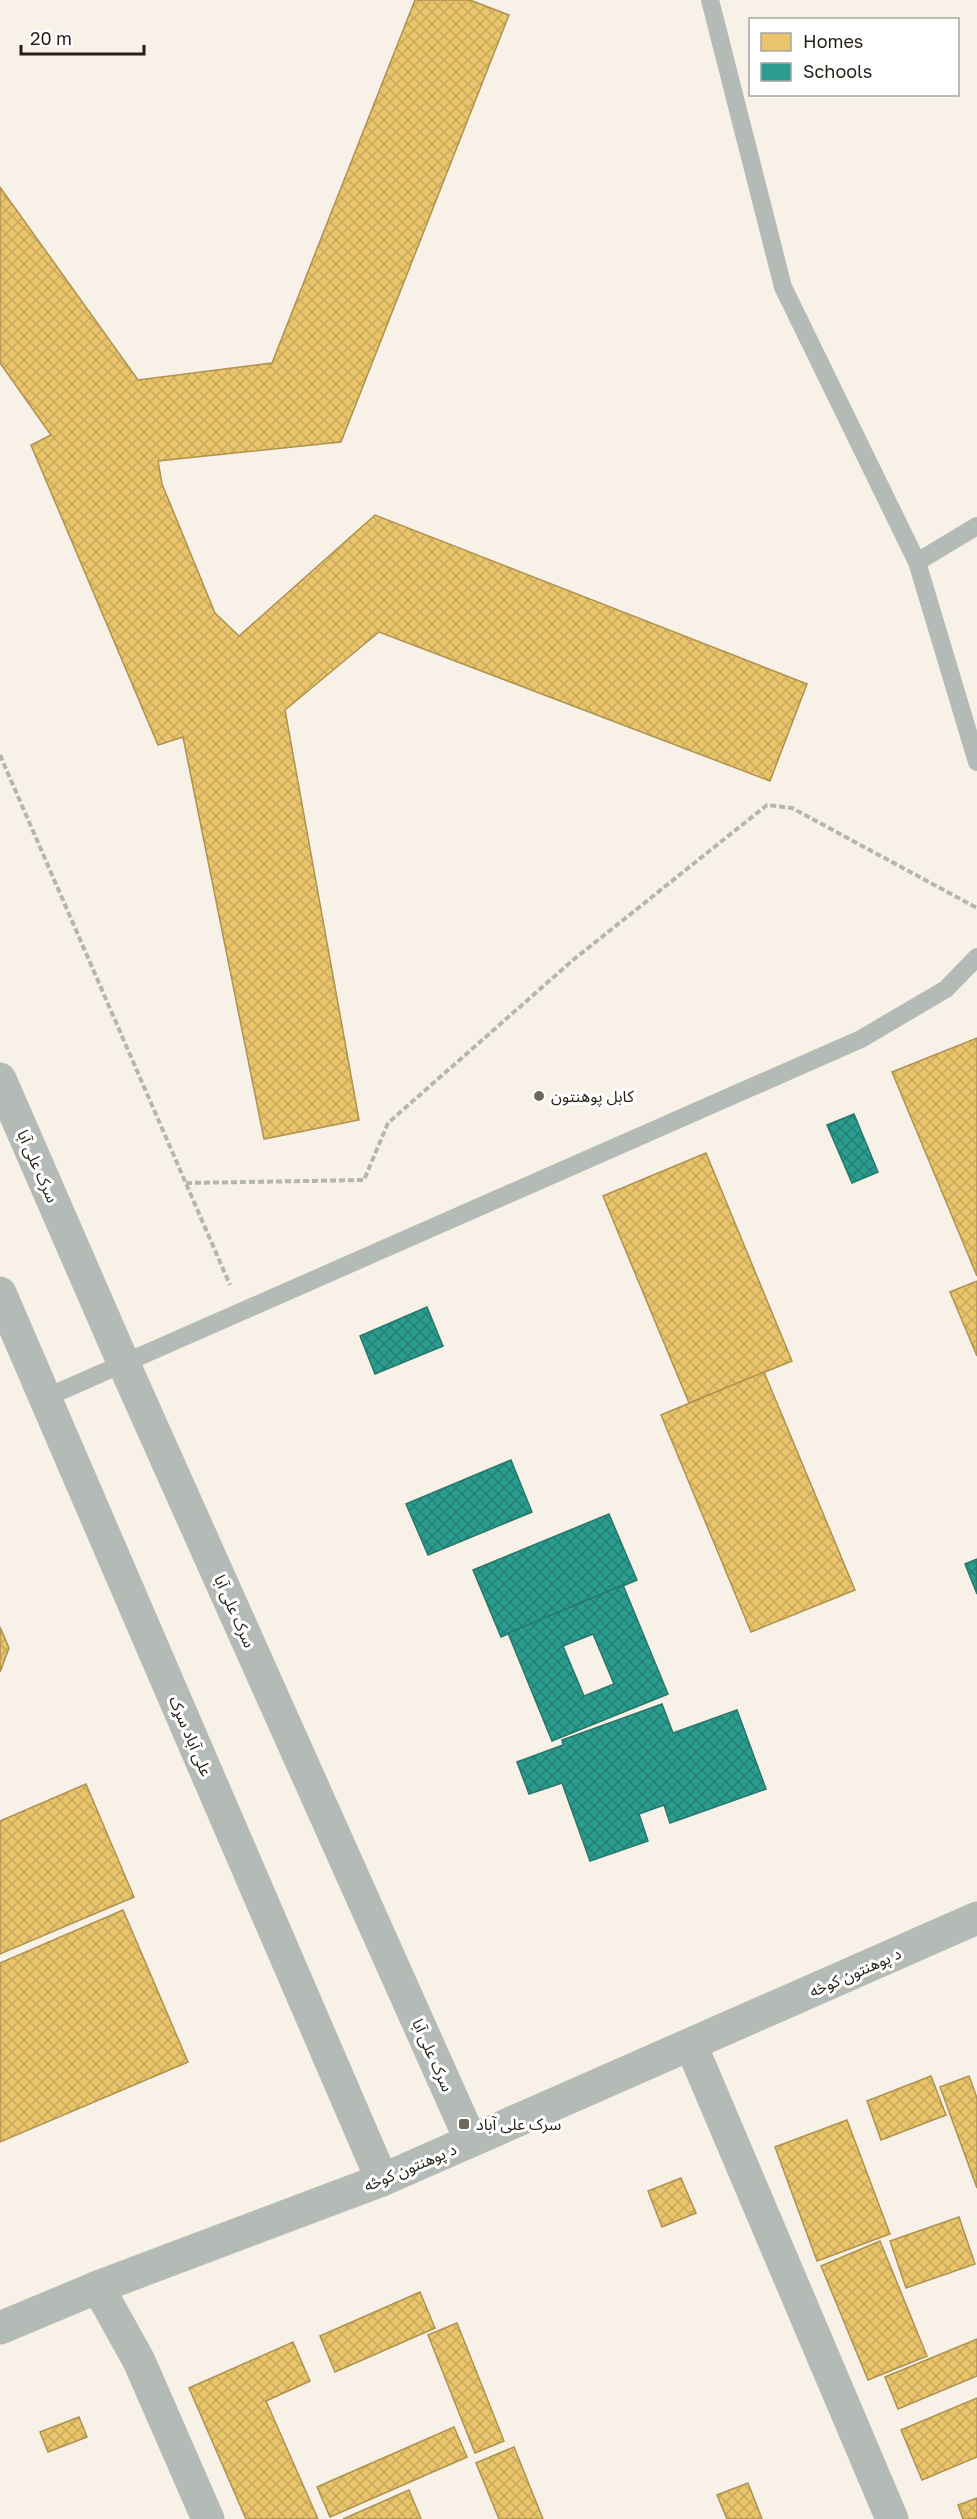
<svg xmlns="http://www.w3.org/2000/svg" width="977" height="2519" viewBox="0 0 977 2519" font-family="'Golos Text','Noto Sans Arabic',sans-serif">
	<defs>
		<pattern id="homes-cross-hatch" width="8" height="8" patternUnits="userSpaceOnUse" patternTransform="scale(1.5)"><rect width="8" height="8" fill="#e9c46a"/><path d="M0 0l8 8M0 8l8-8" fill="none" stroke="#c8a85b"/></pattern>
		<pattern id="schools-cross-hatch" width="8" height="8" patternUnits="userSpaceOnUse" patternTransform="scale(1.5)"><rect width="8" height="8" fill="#2a9d8f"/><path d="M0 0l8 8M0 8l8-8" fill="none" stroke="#247f74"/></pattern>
	</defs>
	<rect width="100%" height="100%" fill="#f7f1e8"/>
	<!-- homes -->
	<g fill="url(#homes-cross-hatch)" stroke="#ae9250" stroke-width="1.5">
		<path d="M 415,0 L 470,0 L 509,15 L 341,442 L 158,461 L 162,484 L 215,613 L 239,636 L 375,515 L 807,684 L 770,781 L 379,632 L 285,710 L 359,1120 L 264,1139 L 183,737 L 158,745 L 31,445 L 51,435 L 0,363 L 0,187 L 138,380 L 272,363 Z"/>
		<path d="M 977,1038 L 977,1276 L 892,1072 Z"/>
		<path d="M 706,1153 L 792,1361 L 689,1403 L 603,1196 Z"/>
		<path d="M 977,1281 L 977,1356 L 950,1292 Z"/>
		<path d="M 764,1372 L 855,1590 L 751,1632 L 661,1415 Z"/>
		<path d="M 0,1627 L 9,1648 L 0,1672 Z"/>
		<path d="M 86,1784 L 134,1897 L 0,1954 L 0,1821 Z"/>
		<path d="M 123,1910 L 188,2062 L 0,2142 L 0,1963 Z"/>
		<path d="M 931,2076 L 946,2115 L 881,2140 L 867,2101 Z"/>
		<path d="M 969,2076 L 977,2098 L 977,2188 L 940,2087 Z"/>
		<path d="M 847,2120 L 890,2234 L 817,2261 L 775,2147 Z"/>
		<path d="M 681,2178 L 696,2213 L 662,2227 L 648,2191 Z"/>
		<path d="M 959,2217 L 975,2264 L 906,2288 L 890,2241 Z"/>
		<path d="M 880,2241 L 927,2356 L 868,2380 L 821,2266 Z"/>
		<path d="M 420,2292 L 435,2328 L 335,2372 L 320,2336 Z"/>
		<path d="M 457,2323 L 504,2441 L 475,2453 L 428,2335 Z"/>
		<path d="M 977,2339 L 977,2376 L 898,2409 L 885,2377 Z"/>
		<path d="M 293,2342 L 310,2381 L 266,2401 L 318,2519 L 246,2519 L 189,2388 Z"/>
		<path d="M 977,2398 L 977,2457 L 922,2480 L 901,2430 Z"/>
		<path d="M 79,2417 L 87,2437 L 48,2452 L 40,2432 Z"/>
		<path d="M 454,2427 L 467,2457 L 330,2517 L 317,2487 Z"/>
		<path d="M 514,2447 L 543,2519 L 499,2519 L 476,2463 Z"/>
		<path d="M 748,2483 L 762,2519 L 727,2519 L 717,2495 Z"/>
		<path d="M 409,2490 L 421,2519 L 343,2519 Z"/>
		<path d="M 977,2498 L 977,2519 L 963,2519 L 958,2505 Z"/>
	</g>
	<!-- schools -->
	<g fill="url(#schools-cross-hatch)" stroke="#28776a" stroke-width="1.5" fill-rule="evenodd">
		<path d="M 854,1114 L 878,1172 L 852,1183 L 827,1125 Z"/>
		<path d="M 427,1307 L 443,1346 L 375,1374 L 360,1336 Z"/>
		<path d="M 511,1460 L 532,1512 L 428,1555 L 406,1504 Z"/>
		<path d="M 609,1514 L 637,1580 L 501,1637 L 473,1570 Z"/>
		<path d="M 977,1559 L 977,1594 L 965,1564 Z"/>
		<path d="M 623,1585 L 668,1694 L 552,1741 L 508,1633 ZM 593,1634 L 614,1684 L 584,1696 L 563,1646 Z"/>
		<path d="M 662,1704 L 673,1733 L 737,1710 L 766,1789 L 670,1823 L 664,1805 L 639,1814 L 648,1841 L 590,1861 L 562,1783 L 529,1794 L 517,1762 L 563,1745 L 562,1740 Z"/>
	</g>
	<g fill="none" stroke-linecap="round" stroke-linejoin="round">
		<!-- path -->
		<g stroke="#b3b6b1" stroke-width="4" stroke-dasharray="6 3" stroke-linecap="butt">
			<path d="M 0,755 L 230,1285"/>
			<path d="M 186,1183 L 364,1180 L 388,1123 L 573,960 L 767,805 L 792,808 L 977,908"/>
		</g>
		<!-- service -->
		<g stroke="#b4bab5" stroke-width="18">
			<path d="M 710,0 L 783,287 L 917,562 L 977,762"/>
			<path d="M 917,562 L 977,526"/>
			<path d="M 45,1398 L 861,1039 L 946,989 L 977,957"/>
		</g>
		<!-- minor -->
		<g stroke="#b4bab5" stroke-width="33">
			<path d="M 691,2045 L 892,2519"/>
			<path d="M 98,2287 L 139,2361 L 208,2519"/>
		</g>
		<!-- tertiary -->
		<g stroke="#b4bab5" stroke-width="33">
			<path d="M 0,1079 L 123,1362 L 471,2141"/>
			<path d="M 0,1293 L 382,2180"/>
			<path d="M 0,2328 L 98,2287 L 382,2180 L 977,1918"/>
		</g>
	</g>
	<!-- markers -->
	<g fill="#6e685f" stroke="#fff" stroke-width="2">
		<circle cx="539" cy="1096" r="6"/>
		<rect x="458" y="2118" width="12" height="12" rx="3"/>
	</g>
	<g text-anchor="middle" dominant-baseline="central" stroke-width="6" stroke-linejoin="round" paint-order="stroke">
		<!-- poi labels -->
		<g font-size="16" fill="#251f15" stroke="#fff" text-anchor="start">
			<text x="551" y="1096">کابل پوهنتون</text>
			<text x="476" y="2124">سرک علی آباد</text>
		</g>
		<!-- street labels -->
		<g font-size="16" fill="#251f15" stroke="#fff">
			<text transform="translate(38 1166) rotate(66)">سرک علی آبا</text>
			<text transform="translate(235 1611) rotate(66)">سرک علی آبا</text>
			<text transform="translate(191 1736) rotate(67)">علی آباد سړک</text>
			<text transform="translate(855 1972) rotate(-24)">د پوهنتون کوڅه</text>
			<text transform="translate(433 2055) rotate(66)">سرک علی آبا</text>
			<text transform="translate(410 2167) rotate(-23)">د پوهنتون کوڅه</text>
		</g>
	</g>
	<!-- legend -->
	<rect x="749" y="18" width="210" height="78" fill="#ffffff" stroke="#a8a5a1" stroke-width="1.5"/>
	<rect x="761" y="33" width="30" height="18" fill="#e9c46a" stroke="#a8a5a1" stroke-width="1.5"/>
	<text x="803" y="48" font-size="18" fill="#251f15">Homes</text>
	<rect x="761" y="63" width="30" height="18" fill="#2a9d8f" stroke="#a8a5a1" stroke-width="1.5"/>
	<text x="803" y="78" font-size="18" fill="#251f15">Schools</text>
	<!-- scale -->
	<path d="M21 45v9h123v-9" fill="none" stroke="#251f15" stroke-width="3"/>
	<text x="30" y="45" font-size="18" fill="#251f15" stroke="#ffffff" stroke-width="4.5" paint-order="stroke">20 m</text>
</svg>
